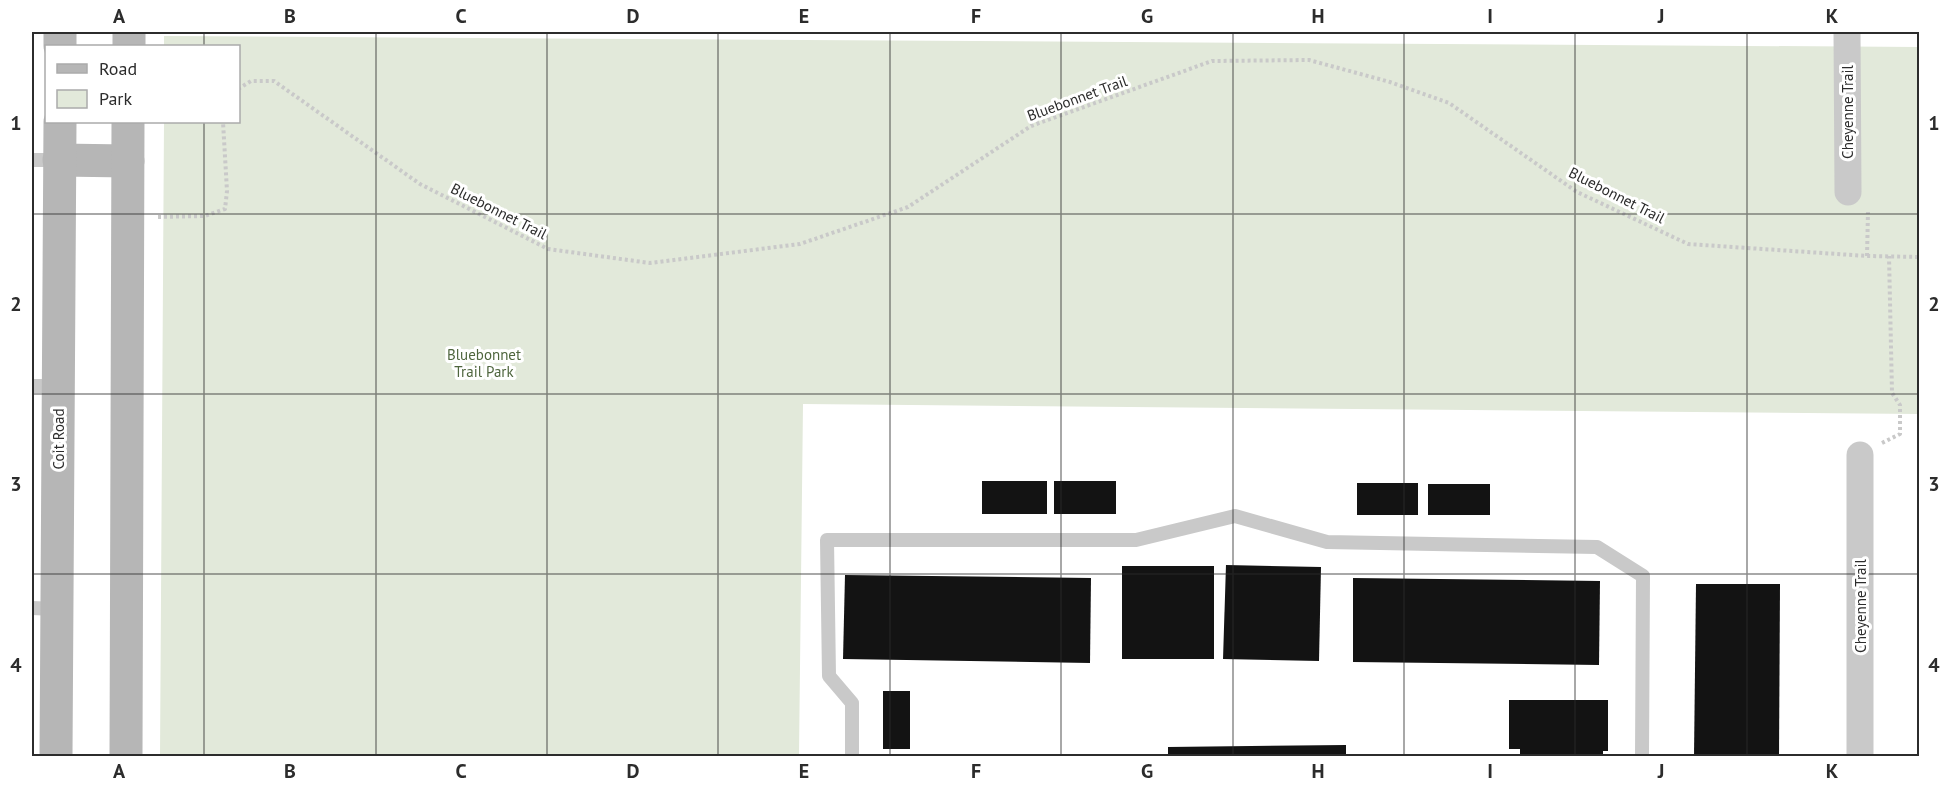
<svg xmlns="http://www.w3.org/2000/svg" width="1951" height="788" viewBox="0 0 1951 788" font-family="'PT Sans',sans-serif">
	<rect width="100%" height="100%" fill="#fff"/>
	<!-- green -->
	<path fill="#e2e9da" d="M 164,36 L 1919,47 L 1919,414 L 803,404 L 799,756 L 160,756 L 164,122 L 238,122 L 238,46 L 164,46 Z"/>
	<!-- building -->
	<g fill="#131313">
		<rect x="982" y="481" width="65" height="33"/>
		<rect x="1054" y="481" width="62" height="33"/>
		<rect x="1357" y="483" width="61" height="32"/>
		<rect x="1428" y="484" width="62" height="31"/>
		<path d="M 1226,565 L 1321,567 L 1319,661 L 1223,659 Z"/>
		<rect x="1122" y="566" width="92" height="93"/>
		<path d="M 845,575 L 1091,578 L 1090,663 L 843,659 Z"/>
		<path d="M 1353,578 L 1600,581 L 1599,665 L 1353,662 Z"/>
		<path d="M 1696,584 L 1780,584 L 1779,756 L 1694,756 Z"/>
		<rect x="883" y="691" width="27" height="58"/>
		<path d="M 1509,700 L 1608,700 L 1608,751 L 1603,751 L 1603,756 L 1520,756 L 1520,749 L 1509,749 Z"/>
		<path d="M 1346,745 L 1346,756 L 1168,756 L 1168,747 Z"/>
	</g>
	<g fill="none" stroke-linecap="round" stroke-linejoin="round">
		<!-- path -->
		<g stroke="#c9c9c9" stroke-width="4" stroke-dasharray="3 3" stroke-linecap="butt">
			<path d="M 238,89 L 251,81 L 274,81 L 420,184 L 548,249 L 650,263 L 800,244 L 908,207 L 1031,126 L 1212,61 L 1309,60 L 1390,82 L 1449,103 L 1577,192 L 1688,244 L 1867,256 L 1920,257"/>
			<path d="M 158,217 L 205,216 L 225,209 L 227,191 L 223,122"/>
			<path d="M 1867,256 L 1868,212"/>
			<path d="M 1882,443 L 1900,434 L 1900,405 L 1892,393 L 1889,256"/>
		</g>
		<!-- service -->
		<g stroke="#c9c9c9" stroke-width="14">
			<path d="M 32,160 L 59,160"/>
			<path d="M 32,386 L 58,386"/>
			<path d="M 32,608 L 56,609"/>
			<path d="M 852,756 L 852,703 L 829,676 L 827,540 L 1136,540 L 1235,516 L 1327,542 L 1597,547 L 1643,576 L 1642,756"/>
		</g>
		<!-- minor -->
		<g stroke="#c9c9c9" stroke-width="27">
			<path d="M 1847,32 L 1848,192"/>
			<path d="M 1860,455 L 1860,756"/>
		</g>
		<!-- secondary -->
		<g stroke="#b6b6b6" stroke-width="33">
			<path d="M 60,46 L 60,32"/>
			<path d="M 129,46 L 129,32"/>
			<path d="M 59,160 L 128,161"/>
			<path d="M 56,756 L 60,122"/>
			<path d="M 126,756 L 128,122"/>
		</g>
	</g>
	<!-- grid -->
	<path fill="none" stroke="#2c2c2c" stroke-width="1.5" stroke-opacity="0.55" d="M 204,32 L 204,46M 376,32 L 376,756M 547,32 L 547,756M 718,32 L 718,756M 890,32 L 890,756M 1061,32 L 1061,756M 1233,32 L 1233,756M 1404,32 L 1404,756M 1575,32 L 1575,756M 1747,32 L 1747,756M 204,122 L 204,756M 32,214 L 1920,214M 32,394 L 1920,394M 32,574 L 1920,574"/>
	<g text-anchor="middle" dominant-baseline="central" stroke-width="6" stroke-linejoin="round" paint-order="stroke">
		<!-- street labels -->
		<g font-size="15" fill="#2c2c2c" stroke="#fff">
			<text transform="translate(1077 98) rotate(-20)">Bluebonnet Trail</text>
			<text transform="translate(1847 112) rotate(-90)">Cheyenne Trail</text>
			<text transform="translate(1617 195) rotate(27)">Bluebonnet Trail</text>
			<text transform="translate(499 211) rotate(27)">Bluebonnet Trail</text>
			<text transform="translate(58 439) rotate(-90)">Coit Road</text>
			<text transform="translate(1860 606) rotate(-90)">Cheyenne Trail</text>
		</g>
		<!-- park labels -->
		<g font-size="15" fill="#4e653d" stroke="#fff">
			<text x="484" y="354">Bluebonnet<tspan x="484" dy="17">Trail Park</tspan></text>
		</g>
	</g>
	<!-- border -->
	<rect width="1951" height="788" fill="none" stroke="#ffffff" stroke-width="66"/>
	<!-- legend -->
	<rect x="45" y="45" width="195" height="78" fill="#ffffff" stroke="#ababab" stroke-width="1.5"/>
	<rect x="57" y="64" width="30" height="9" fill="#b6b6b6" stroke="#ababab" stroke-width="1.5"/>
	<text x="99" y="75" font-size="18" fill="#2c2c2c">Road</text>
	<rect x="57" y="90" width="30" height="18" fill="#e2e9da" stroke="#ababab" stroke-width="1.5"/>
	<text x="99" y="105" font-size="18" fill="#2c2c2c">Park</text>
	<rect x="33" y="33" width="1885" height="722" fill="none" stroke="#2c2c2c" stroke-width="2"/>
	<g font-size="20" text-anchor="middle" font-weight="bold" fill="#2c2c2c">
		<text x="119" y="23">A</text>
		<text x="290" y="23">B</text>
		<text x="461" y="23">C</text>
		<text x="633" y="23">D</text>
		<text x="804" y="23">E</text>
		<text x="976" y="23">F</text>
		<text x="1147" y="23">G</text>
		<text x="1318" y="23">H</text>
		<text x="1490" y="23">I</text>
		<text x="1661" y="23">J</text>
		<text x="1832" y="23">K</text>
		<text x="16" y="130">1</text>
		<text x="1934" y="130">1</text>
		<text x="16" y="311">2</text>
		<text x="1934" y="311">2</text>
		<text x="16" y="491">3</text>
		<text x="1934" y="491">3</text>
		<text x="16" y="672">4</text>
		<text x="1934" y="672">4</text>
		<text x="119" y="778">A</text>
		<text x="290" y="778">B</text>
		<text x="461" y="778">C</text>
		<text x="633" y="778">D</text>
		<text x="804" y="778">E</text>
		<text x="976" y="778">F</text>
		<text x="1147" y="778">G</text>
		<text x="1318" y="778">H</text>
		<text x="1490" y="778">I</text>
		<text x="1661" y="778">J</text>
		<text x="1832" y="778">K</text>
	</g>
</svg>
